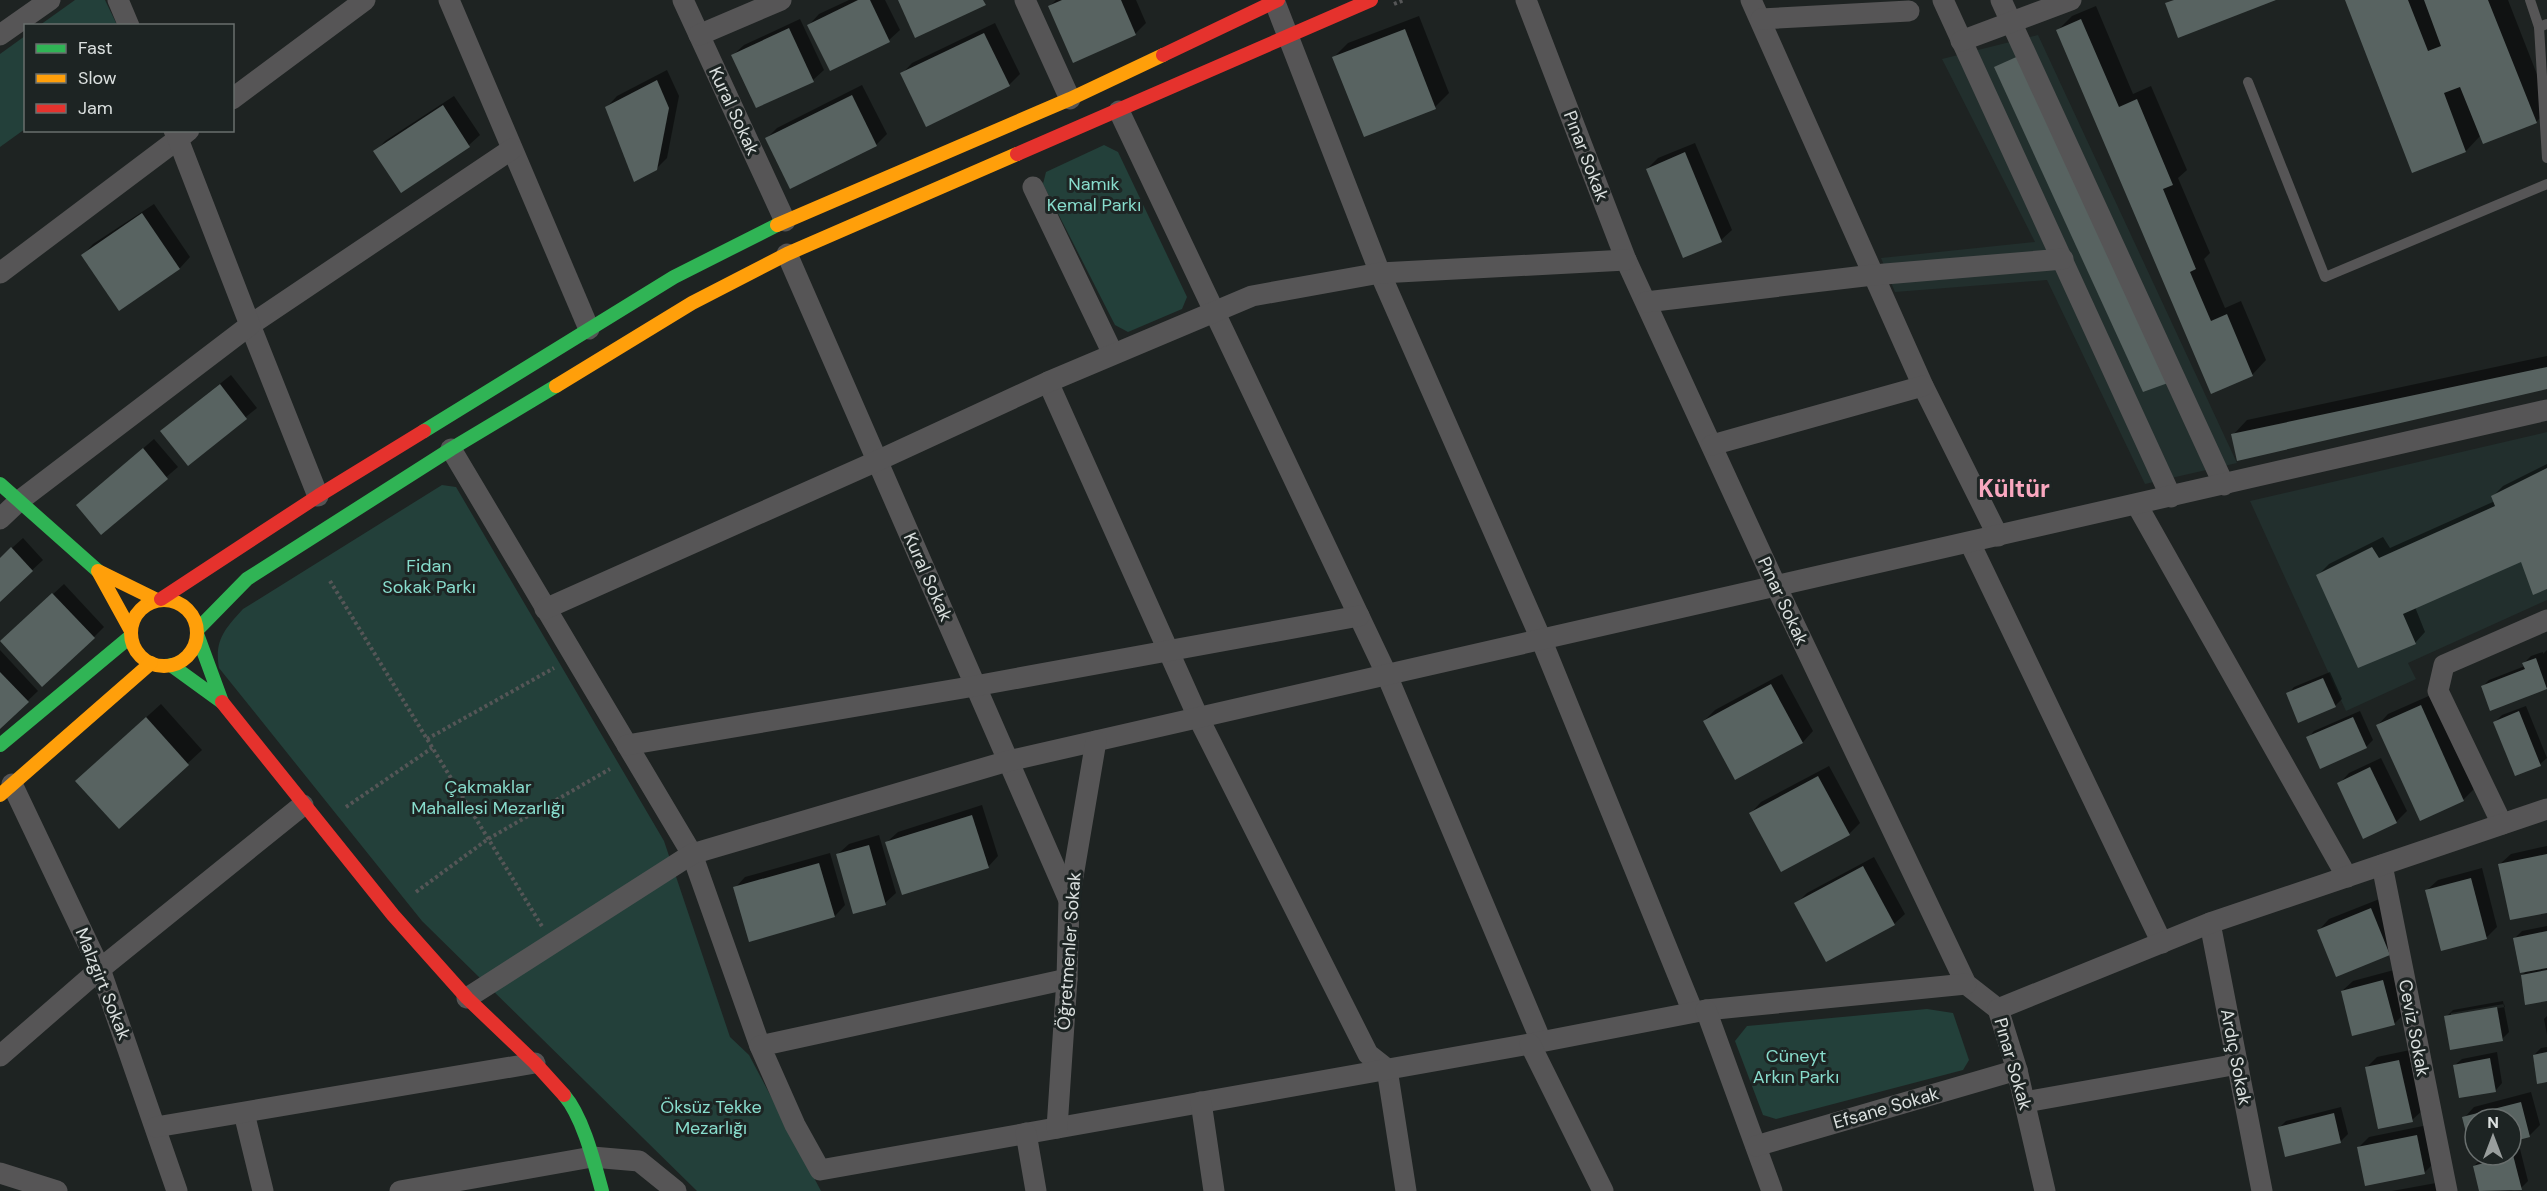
<svg xmlns="http://www.w3.org/2000/svg" width="2547" height="1191" viewBox="0 0 2547 1191" font-family="'DM Sans',sans-serif">
	<rect width="100%" height="100%" fill="#1e2322"/>
	<!-- built -->
	<g fill="#222f2d">
		<path d="M 2038,35 L 2237,463 L 2145,484 L 2047,280 L 1895,292 L 1881,258 L 2035,242 L 1942,59 Z"/>
		<path d="M 2547,432 L 2547,600 L 2408,663 L 2416,679 L 2346,711 L 2250,501 Z"/>
	</g>
	<!-- green -->
	<g fill="#23403a">
		<path d="M 75,0 L 105,0 L 117,25 L 40,25 Z"/>
		<path d="M 25,36 L 25,129 L 0,147 L 0,54 Z"/>
		<path d="M 1104,145 L 1118,152 L 1187,297 L 1182,309 L 1128,332 L 1115,325 L 1043,184 L 1046,172 Z"/>
		<path d="M 442,485 L 456,487 L 664,841 L 730,1037 L 749,1055 L 821,1191 L 697,1191 L 422,921 L 219,668 C 214,640 225,629 243,609 Z"/>
		<path d="M 1927,1009 L 1953,1013 L 1969,1060 L 1963,1070 L 1776,1119 L 1763,1115 L 1735,1041 L 1747,1026 Z"/>
	</g>
	<!-- shadow -->
	<g fill="#0007" fill-rule="evenodd">
		<path d="M 849,0 L 885,0 L 900,30 L 889,40 L 809,25 L 819,14 Z"/>
		<path d="M 1056,0 L 1136,0 L 1146,23 L 1135,34 L 1050,6 Z"/>
		<path d="M 2346,0 L 2508,0 L 2547,100 L 2547,111 L 2536,122 L 2481,135 L 2466,151 L 2413,171 Z"/>
		<path d="M 2096,6 L 2133,94 L 2151,86 L 2187,170 L 2178,178 L 2210,253 L 2204,259 L 2225,308 L 2241,301 L 2266,360 L 2252,375 L 2211,392 L 2058,30 L 2072,16 Z"/>
		<path d="M 1419,16 L 1449,93 L 1435,107 L 1334,57 L 1348,43 Z"/>
		<path d="M 800,19 L 824,70 L 813,80 L 733,55 L 744,45 Z"/>
		<path d="M 995,23 L 1020,74 L 1009,85 L 902,74 L 912,63 Z"/>
		<path d="M 667,70 L 679,96 L 667,158 L 656,169 L 607,107 L 617,96 Z"/>
		<path d="M 862,85 L 887,134 L 876,145 L 791,187 L 767,138 L 777,128 Z"/>
		<path d="M 454,96 L 480,135 L 469,145 L 401,191 L 375,152 L 385,141 Z"/>
		<path d="M 1695,143 L 1732,230 L 1721,240 L 1684,256 L 1647,169 L 1658,158 Z"/>
		<path d="M 154,204 L 190,257 L 180,268 L 119,309 L 83,255 L 93,244 Z"/>
		<path d="M 2547,356 L 2547,387 L 2233,435 L 2247,420 Z"/>
		<path d="M 231,375 L 257,408 L 188,464 L 173,421 Z"/>
		<path d="M 154,439 L 178,467 L 101,533 L 78,505 Z"/>
		<path d="M 2547,464 L 2547,587 L 2522,560 L 2415,607 L 2425,632 L 2415,643 L 2318,575 L 2329,564 L 2383,537 L 2390,548 L 2495,501 L 2493,496 L 2503,486 Z"/>
		<path d="M 23,538 L 43,560 L 0,600 L 0,559 Z"/>
		<path d="M 64,584 L 104,627 L 94,637 L 12,632 Z"/>
		<path d="M 0,650 L 38,691 L 0,727 Z"/>
		<path d="M 2547,650 L 2547,687 L 2491,709 L 2482,687 L 2489,680 L 2525,666 L 2524,663 L 2531,656 L 2543,652 L 2543,654 Z"/>
		<path d="M 2330,672 L 2342,699 L 2335,706 L 2288,694 L 2294,687 Z"/>
		<path d="M 1782,674 L 1813,731 L 1803,742 L 1735,778 L 1704,721 L 1715,710 Z"/>
		<path d="M 2431,695 L 2474,789 L 2463,800 L 2421,819 L 2378,725 L 2388,714 Z"/>
		<path d="M 161,704 L 202,750 L 119,827 L 91,767 Z"/>
		<path d="M 2526,706 L 2547,758 L 2540,764 L 2495,722 L 2502,715 Z"/>
		<path d="M 2360,711 L 2373,740 L 2366,747 L 2308,738 L 2314,731 Z"/>
		<path d="M 2381,758 L 2407,811 L 2396,822 L 2339,784 L 2349,773 Z"/>
		<path d="M 1829,766 L 1860,823 L 1849,834 L 1751,813 L 1761,802 Z"/>
		<path d="M 982,805 L 998,856 L 988,867 L 887,842 L 898,832 Z"/>
		<path d="M 879,835 L 896,893 L 885,903 L 838,854 L 849,844 Z"/>
		<path d="M 2547,846 L 2547,911 L 2500,864 L 2511,854 Z"/>
		<path d="M 830,853 L 845,905 L 835,916 L 735,888 L 745,877 Z"/>
		<path d="M 1874,857 L 1905,914 L 1894,924 L 1796,904 L 1807,893 Z"/>
		<path d="M 2482,868 L 2497,927 L 2486,938 L 2427,890 L 2438,880 Z"/>
		<path d="M 2382,898 L 2389,954 L 2319,930 L 2329,919 Z"/>
		<path d="M 2547,926 L 2547,1000 L 2522,975 L 2527,971 L 2515,938 L 2522,931 Z"/>
		<path d="M 2394,970 L 2405,1013 L 2394,1024 L 2342,991 L 2353,981 Z"/>
		<path d="M 2503,1001 L 2509,1032 L 2502,1039 L 2446,1017 L 2453,1010 ZM 2504,1004 L 2505,1007 L 2451,1016 L 2451,1013 Z"/>
		<path d="M 2547,1016 L 2547,1035 L 2544,1019 Z"/>
		<path d="M 2547,1047 L 2547,1081 L 2534,1055 L 2541,1048 Z"/>
		<path d="M 2410,1050 L 2423,1110 L 2412,1120 L 2366,1068 L 2377,1057 Z"/>
		<path d="M 2497,1052 L 2502,1083 L 2496,1090 L 2455,1065 L 2462,1059 Z"/>
		<path d="M 2531,1092 L 2540,1125 L 2529,1136 L 2511,1140 L 2511,1119 L 2475,1119 L 2475,1149 L 2464,1118 L 2474,1107 Z"/>
		<path d="M 2341,1107 L 2348,1134 L 2341,1141 L 2286,1155 L 2279,1128 L 2286,1121 Z"/>
		<path d="M 2428,1125 L 2435,1162 L 2424,1173 L 2359,1147 L 2369,1137 Z"/>
		<path d="M 2520,1149 L 2528,1181 L 2521,1188 L 2511,1191 L 2481,1191 L 2474,1166 L 2481,1159 L 2497,1155 L 2511,1155 L 2511,1151 Z"/>
		<path d="M 2436,1183 L 2437,1191 L 2392,1191 Z"/>
	</g>
	<!-- building -->
	<g fill="#586361">
		<path d="M 858,0 L 870,0 L 890,42 L 830,71 L 807,25 Z"/>
		<path d="M 898,0 L 983,0 L 986,5 L 915,38 Z"/>
		<path d="M 1062,0 L 1121,0 L 1136,35 L 1073,63 L 1048,6 Z"/>
		<path d="M 2174,0 L 2276,0 L 2178,38 L 2165,3 Z"/>
		<path d="M 2345,0 L 2408,0 L 2428,51 L 2441,46 L 2424,0 L 2488,0 L 2537,123 L 2483,144 L 2460,87 L 2444,93 L 2466,152 L 2412,173 Z"/>
		<path d="M 2081,19 L 2119,107 L 2137,99 L 2173,185 L 2163,189 L 2196,269 L 2190,272 L 2211,321 L 2227,314 L 2253,376 L 2211,394 L 2056,30 Z"/>
		<path d="M 789,28 L 814,82 L 756,108 L 731,55 Z"/>
		<path d="M 1405,29 L 1436,109 L 1364,137 L 1332,57 Z"/>
		<path d="M 984,33 L 1010,86 L 926,127 L 900,73 Z"/>
		<path d="M 2023,54 L 2168,383 L 2143,392 L 1994,67 Z"/>
		<path d="M 657,80 L 669,108 L 657,170 L 634,182 L 605,107 Z"/>
		<path d="M 852,95 L 877,146 L 790,189 L 765,138 Z"/>
		<path d="M 443,105 L 470,147 L 401,193 L 373,151 Z"/>
		<path d="M 1685,152 L 1722,242 L 1683,258 L 1646,169 Z"/>
		<path d="M 142,213 L 180,269 L 119,311 L 81,255 Z"/>
		<path d="M 2547,367 L 2547,389 L 2237,461 L 2231,434 Z"/>
		<path d="M 220,384 L 247,419 L 188,466 L 160,431 Z"/>
		<path d="M 143,448 L 168,479 L 101,535 L 76,505 Z"/>
		<path d="M 2547,468 L 2547,589 L 2533,595 L 2521,562 L 2403,614 L 2416,644 L 2358,668 L 2316,575 L 2372,547 L 2379,558 L 2495,506 L 2491,496 Z"/>
		<path d="M 11,547 L 33,571 L 0,602 L 0,558 Z"/>
		<path d="M 52,593 L 95,638 L 42,687 L 0,641 Z"/>
		<path d="M 2536,658 L 2547,689 L 2490,711 L 2481,686 L 2525,669 L 2522,663 Z"/>
		<path d="M 0,672 L 29,702 L 0,729 Z"/>
		<path d="M 2323,678 L 2336,707 L 2298,723 L 2286,693 Z"/>
		<path d="M 1771,684 L 1803,743 L 1735,780 L 1703,721 Z"/>
		<path d="M 2421,705 L 2464,801 L 2420,821 L 2376,725 Z"/>
		<path d="M 2519,711 L 2541,766 L 2515,776 L 2493,722 Z"/>
		<path d="M 146,717 L 189,765 L 119,829 L 75,781 Z"/>
		<path d="M 2353,717 L 2367,748 L 2320,769 L 2306,737 Z"/>
		<path d="M 2370,767 L 2397,823 L 2363,839 L 2337,783 Z"/>
		<path d="M 1818,776 L 1850,835 L 1781,872 L 1749,813 Z"/>
		<path d="M 972,815 L 989,868 L 902,895 L 885,842 Z"/>
		<path d="M 869,845 L 886,905 L 853,914 L 836,854 Z"/>
		<path d="M 2547,854 L 2547,913 L 2510,920 L 2498,864 Z"/>
		<path d="M 819,863 L 835,917 L 749,942 L 733,887 Z"/>
		<path d="M 1863,866 L 1895,925 L 1826,962 L 1794,903 Z"/>
		<path d="M 2471,878 L 2487,939 L 2441,951 L 2425,890 Z"/>
		<path d="M 2371,908 L 2390,955 L 2336,977 L 2317,930 Z"/>
		<path d="M 2547,931 L 2547,968 L 2520,973 L 2513,938 Z"/>
		<path d="M 2547,970 L 2547,1001 L 2525,1005 L 2521,975 Z"/>
		<path d="M 2383,980 L 2395,1025 L 2352,1036 L 2341,991 Z"/>
		<path d="M 2497,1007 L 2503,1041 L 2450,1050 L 2444,1016 Z"/>
		<path d="M 2547,1052 L 2547,1082 L 2537,1084 L 2533,1055 Z"/>
		<path d="M 2490,1058 L 2496,1092 L 2459,1098 L 2453,1065 Z"/>
		<path d="M 2399,1060 L 2413,1122 L 2378,1129 L 2365,1067 Z"/>
		<path d="M 2521,1102 L 2530,1137 L 2511,1142 L 2511,1119 L 2475,1119 L 2475,1151 L 2471,1152 L 2462,1117 Z"/>
		<path d="M 2334,1113 L 2341,1143 L 2285,1157 L 2278,1127 Z"/>
		<path d="M 2417,1135 L 2425,1174 L 2365,1186 L 2357,1147 Z"/>
		<path d="M 2513,1155 L 2522,1190 L 2479,1191 L 2473,1166 Z"/>
	</g>
	<g fill="none" stroke-linecap="round" stroke-linejoin="round">
		<!-- path -->
		<g stroke="#555657" stroke-width="4" stroke-dasharray="3 3" stroke-linecap="butt">
			<path d="M 1394,4 L 1404,0"/>
			<path d="M 330,581 L 543,928"/>
			<path d="M 427,739 L 554,668"/>
			<path d="M 346,807 L 432,748"/>
			<path d="M 416,892 L 488,839 L 610,769"/>
		</g>
		<!-- lane -->
		<g stroke="#565556" stroke-width="10">
			<path d="M 2530,0 L 2539,27 L 2547,24"/>
			<path d="M 2539,27 L 2547,158"/>
			<path d="M 2248,82 L 2325,277 L 2547,184"/>
		</g>
		<!-- street -->
		<g stroke="#565556" stroke-width="21">
			<path d="M 118,0 L 129,26"/>
			<path d="M 449,0 L 589,329"/>
			<path d="M 683,0 L 785,221"/>
			<path d="M 1025,0 L 1070,99"/>
			<path d="M 1274,0 L 1380,273 L 1541,639 L 1693,1012"/>
			<path d="M 1526,0 L 1626,260 L 1776,586 L 1966,984 L 1998,1009 L 2017,1070 L 2045,1191"/>
			<path d="M 1751,0 L 1923,386 L 1998,536"/>
			<path d="M 1943,0 L 2171,497"/>
			<path d="M 2001,0 L 2224,485"/>
			<path d="M 1761,19 L 1909,11"/>
			<path d="M 0,35 L 50,0"/>
			<path d="M 699,35 L 781,0"/>
			<path d="M 1961,41 L 2071,0"/>
			<path d="M 232,99 L 365,0"/>
			<path d="M 1119,111 L 1386,673 L 1541,1041"/>
			<path d="M 1033,187 L 1113,354"/>
			<path d="M 787,254 L 1069,900"/>
			<path d="M 0,273 L 178,139 L 174,130"/>
			<path d="M 1646,302 L 1873,275 L 2063,259"/>
			<path d="M 1048,382 L 1198,717 L 1368,1054 L 1387,1069 L 1406,1191"/>
			<path d="M 1712,445 L 1923,386"/>
			<path d="M 451,449 L 692,854 L 760,1046"/>
			<path d="M 318,496 L 250,325 L 512,149"/>
			<path d="M 2137,505 L 2347,877"/>
			<path d="M 0,519 L 19,501 L 250,325 L 178,139 L 189,130"/>
			<path d="M 1970,543 L 2162,943"/>
			<path d="M 545,609 L 877,461 L 1048,382 L 1252,296 L 1380,273 L 1626,260"/>
			<path d="M 627,745 L 975,686 L 1359,616"/>
			<path d="M 12,784 L 100,969 L 177,1191"/>
			<path d="M 2502,824 L 2438,691 L 2444,665 L 2547,620"/>
			<path d="M 2382,865 L 2447,1191"/>
			<path d="M 2210,923 L 2262,1191"/>
			<path d="M 1067,979 L 760,1046 L 795,1125 L 820,1170 L 1530,1044 L 1706,1010 L 1966,984"/>
			<path d="M 467,998 L 692,854 L 1008,761 L 2547,410"/>
			<path d="M 1998,1009 L 2210,923 L 2547,809"/>
			<path d="M 1706,1010 L 1772,1191"/>
			<path d="M 1530,1044 L 1603,1191"/>
			<path d="M 0,1056 L 100,969 L 303,805"/>
			<path d="M 1201,1102 L 1214,1191"/>
			<path d="M 2025,1102 L 2238,1064"/>
			<path d="M 244,1113 L 263,1191"/>
			<path d="M 156,1127 L 535,1063"/>
			<path d="M 1057,1128 L 1067,979 L 1069,900 L 1096,741"/>
			<path d="M 1026,1133 L 1036,1191"/>
			<path d="M 1756,1146 L 2017,1070"/>
			<path d="M 0,1173 L 57,1191"/>
			<path d="M 400,1191 L 592,1157 L 639,1161 L 676,1191"/>
		</g>
		<!-- fast -->
		<g stroke="#30b455" stroke-width="14">
			<path d="M 424,431 L 674,277 L 777,225"/>
			<path d="M 0,484 L 98,571"/>
			<path d="M 197,630 L 247,579 L 451,449 L 556,386"/>
			<path d="M 171,665 L 222,702 L 197,634"/>
			<path d="M 0,745 L 131,636"/>
			<path d="M 564,1095 C 583,1117 594,1162 602,1191"/>
		</g>
		<!-- slow -->
		<g stroke="#ff9f0a" stroke-width="14">
			<path d="M 777,225 L 1070,99 L 1163,55"/>
			<path d="M 556,386 L 692,303 L 787,254 L 1017,154"/>
			<circle cx="164" cy="633" r="33"/>
			<path d="M 131,631 L 98,571 L 157,600"/>
			<path d="M 0,795 L 151,663"/>
		</g>
		<!-- jam -->
		<g stroke="#e5322d" stroke-width="14">
			<path d="M 1163,55 L 1278,0"/>
			<path d="M 1017,154 L 1371,0"/>
			<path d="M 161,599 L 318,496 L 424,431"/>
			<path d="M 222,702 L 393,915 L 467,998 L 535,1063 L 564,1095"/>
		</g>
	</g>
	<g text-anchor="middle" dominant-baseline="central" stroke-width="6" stroke-linejoin="round" paint-order="stroke">
		<!-- street labels -->
		<g font-size="18" fill="#dbe0df" stroke="#1d2423">
			<text transform="translate(734 111) rotate(65)">Kural Sokak</text>
			<text transform="translate(1586 156) rotate(69)">Pınar Sokak</text>
			<text transform="translate(928 577) rotate(66)">Kural Sokak</text>
			<text transform="translate(1783 601) rotate(65)">Pınar Sokak</text>
			<text transform="translate(1069 951) rotate(-86)">Öğretmenler Sokak</text>
			<text transform="translate(103 984) rotate(68)">Malzgirt Sokak</text>
			<text transform="translate(2414 1028) rotate(79)">Ceviz Sokak</text>
			<text transform="translate(2236 1057) rotate(79)">Ardıç Sokak</text>
			<text transform="translate(2013 1064) rotate(74)">Pınar Sokak</text>
			<text transform="translate(1886 1108) rotate(-16)">Efsane Sokak</text>
		</g>
		<!-- park labels -->
		<g font-size="18" fill="#88ddcd" stroke="#1d2423">
			<text x="1094" y="184">Namık<tspan x="1094" dy="21">Kemal Parkı</tspan></text>
			<text x="429" y="566">Fidan<tspan x="429" dy="21">Sokak Parkı</tspan></text>
			<text x="488" y="787">Çakmaklar<tspan x="488" dy="21">Mahallesi Mezarlığı</tspan></text>
			<text x="1796" y="1056">Cüneyt<tspan x="1796" dy="21">Arkın Parkı</tspan></text>
			<text x="711" y="1107">Öksüz Tekke<tspan x="711" dy="21">Mezarlığı</tspan></text>
		</g>
		<!-- district labels -->
		<g font-size="24" font-weight="bold" fill="#f9a7bf" stroke="#1d2423">
			<text x="2014" y="488">Kültür</text>
		</g>
	</g>
	<!-- legend -->
	<rect x="24" y="24" width="210" height="108" fill="#1d2423" stroke="#696f6e" stroke-width="1.5"/>
	<rect x="36" y="44" width="30" height="9" fill="#30b455" stroke="#696f6e" stroke-width="1.5"/>
	<text x="78" y="54" font-size="18" fill="#dbe0df">Fast</text>
	<rect x="36" y="74" width="30" height="9" fill="#ff9f0a" stroke="#696f6e" stroke-width="1.5"/>
	<text x="78" y="84" font-size="18" fill="#dbe0df">Slow</text>
	<rect x="36" y="104" width="30" height="9" fill="#e5322d" stroke="#696f6e" stroke-width="1.5"/>
	<text x="78" y="114" font-size="18" fill="#dbe0df">Jam</text>
	<!-- north arrow -->
	<g transform="translate(2493 1137)"><circle r="28" fill="#1d2423" stroke="#696f6e" stroke-width="1.5"/>
	<path d="M0-4.5L10 22L0 15L-10 22Z" fill="#999e9d"/>
	<text y="-9" font-size="16" font-weight="bold" text-anchor="middle" fill="#dbe0df">N</text>
	</g>
</svg>
